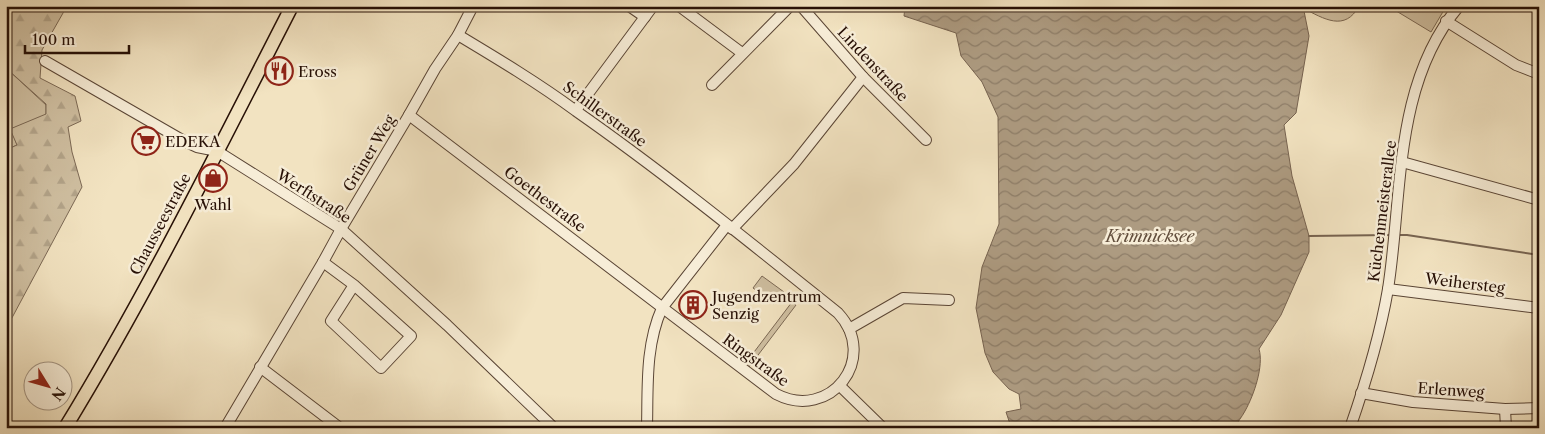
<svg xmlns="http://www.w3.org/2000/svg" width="1545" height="434" viewBox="0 0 1545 434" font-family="'Libre Caslon Text',serif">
	<defs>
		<pattern id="forest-firs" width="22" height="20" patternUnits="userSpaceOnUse" patternTransform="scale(1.25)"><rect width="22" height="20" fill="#cfbfa1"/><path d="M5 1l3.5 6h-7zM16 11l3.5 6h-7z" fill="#b2a389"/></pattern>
		<pattern id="water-waves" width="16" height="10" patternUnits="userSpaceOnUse" patternTransform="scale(1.25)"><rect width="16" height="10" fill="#ad9b81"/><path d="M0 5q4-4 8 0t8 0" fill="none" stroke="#8d7d68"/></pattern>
	</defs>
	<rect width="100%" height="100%" fill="#f2e3c1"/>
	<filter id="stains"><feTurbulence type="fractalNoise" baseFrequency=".004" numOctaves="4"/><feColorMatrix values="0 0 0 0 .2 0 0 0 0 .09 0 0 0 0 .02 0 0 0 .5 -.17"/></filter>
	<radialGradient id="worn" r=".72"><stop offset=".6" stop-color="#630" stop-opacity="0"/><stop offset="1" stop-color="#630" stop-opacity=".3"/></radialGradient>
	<!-- green -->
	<g fill="#cfbfa1" stroke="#7b6854">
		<path d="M 1303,6 L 1359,6 C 1345,32 1324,19 1303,8 Z"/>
		<path d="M 1388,6 L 1438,6 L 1444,10 L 1431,32 Z"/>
		<path d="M 6,68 L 46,105 L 46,115 L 11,129 L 17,145 L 6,150 Z"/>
		<path d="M 762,276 L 784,292 L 774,304 L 753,288 Z"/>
		<path d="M 792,302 L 796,305 L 749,367 L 745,364 Z"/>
	</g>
	<!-- forest -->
	<path fill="url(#forest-firs)" stroke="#7b6854" d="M 6,6 L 67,6 L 42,50 L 40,78 L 75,96 L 81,121 L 68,127 L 72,152 L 82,187 L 6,329 L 6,150 L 17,145 L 10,129 L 46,114 L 46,104 L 6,68 Z"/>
	<!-- water -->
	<path fill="url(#water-waves)" stroke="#776350" d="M 905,6 L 1303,6 L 1309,36 L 1296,113 L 1284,125 L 1292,176 L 1309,236 L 1309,252 L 1281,315 L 1259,349 C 1264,366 1254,395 1245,411 C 1242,417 1237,422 1235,428 L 1020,428 L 1019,425 L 1010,424 L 1006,412 L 1021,409 L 1019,394 L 1009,389 L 993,372 L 985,353 L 976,308 L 982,267 L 999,224 L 998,117 L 982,82 L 961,56 L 956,33 L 904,16 Z"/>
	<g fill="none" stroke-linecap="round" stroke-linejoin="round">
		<!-- stream -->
		<g stroke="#776350" stroke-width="2">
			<path d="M 1398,235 L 1407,235 L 1539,255"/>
			<path d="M 1309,236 L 1390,235"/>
		</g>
		<defs>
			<g id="minor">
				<path d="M 629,6 L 645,17"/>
				<path d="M 679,6 L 742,53"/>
				<path d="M 801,6 L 863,77 L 926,140"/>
				<path d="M 1446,21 L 1516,65 L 1539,74"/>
				<path d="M 45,61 L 184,141 L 197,147 L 217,151 L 341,229 L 447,325 L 554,428"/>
				<path d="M 712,85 L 790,6"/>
				<path d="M 576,110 L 653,6"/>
				<path d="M 409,115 L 776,394 C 830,422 880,358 838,313 C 752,244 666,174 576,111 C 538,83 498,59 458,35"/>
				<path d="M 1402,162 L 1539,200"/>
				<path d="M 732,229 L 794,164 L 863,77"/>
				<path d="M 323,262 L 354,285 L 331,321 L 381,368 L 411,336 L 354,285"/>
				<path d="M 1388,289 L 1539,308"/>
				<path d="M 849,329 L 903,298 L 949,300"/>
				<path d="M 260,367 L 340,428"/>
				<path d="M 840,386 L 883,428"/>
				<path d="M 1361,393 L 1413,402 L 1505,409 L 1539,408"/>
				<path d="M 1505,409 L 1506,428"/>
				<path d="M 225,428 L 323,262 L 341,229 L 409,115 L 435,69 L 458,35 L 473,6"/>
				<path d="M 647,428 C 648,388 645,346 662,308 L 727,225"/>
				<path d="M 1350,428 C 1366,382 1380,336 1388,289 C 1403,194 1393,84 1459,6"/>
			</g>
			<path id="major" d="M 65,428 C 148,292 219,148 292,6"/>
		</defs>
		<!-- minor casing -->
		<use href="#minor" stroke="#5a4535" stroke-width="12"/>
		<!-- major casing -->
		<use href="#major" stroke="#271006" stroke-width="15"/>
		<!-- minor -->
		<use href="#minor" stroke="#f7edd7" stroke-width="10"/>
		<!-- major -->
		<use href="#major" stroke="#f2e3c1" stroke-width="12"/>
	</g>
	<!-- icons -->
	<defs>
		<symbol id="restaurant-ring" viewBox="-11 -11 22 22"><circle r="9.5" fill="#f7edd7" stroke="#8f2418" stroke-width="1.5"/><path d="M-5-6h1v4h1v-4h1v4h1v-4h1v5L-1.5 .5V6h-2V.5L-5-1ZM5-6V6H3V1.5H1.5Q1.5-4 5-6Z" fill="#8f2418"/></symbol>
		<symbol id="supermarket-ring" viewBox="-11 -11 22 22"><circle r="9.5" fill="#f7edd7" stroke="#8f2418" stroke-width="1.5"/><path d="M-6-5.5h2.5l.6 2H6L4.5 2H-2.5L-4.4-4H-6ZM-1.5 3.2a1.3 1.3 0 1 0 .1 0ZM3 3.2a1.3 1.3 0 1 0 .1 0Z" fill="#8f2418"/></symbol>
		<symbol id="shop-ring" viewBox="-11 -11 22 22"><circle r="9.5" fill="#f7edd7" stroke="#8f2418" stroke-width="1.5"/><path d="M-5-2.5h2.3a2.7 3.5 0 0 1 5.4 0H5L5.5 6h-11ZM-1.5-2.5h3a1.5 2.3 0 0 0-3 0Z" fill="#8f2418"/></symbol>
		<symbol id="building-ring" viewBox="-11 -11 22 22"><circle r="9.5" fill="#f7edd7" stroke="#8f2418" stroke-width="1.5"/><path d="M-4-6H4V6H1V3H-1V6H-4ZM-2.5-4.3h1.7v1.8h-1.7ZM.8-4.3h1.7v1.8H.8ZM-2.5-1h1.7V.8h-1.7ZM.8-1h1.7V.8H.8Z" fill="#8f2418"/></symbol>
	</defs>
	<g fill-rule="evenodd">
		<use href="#restaurant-ring" x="263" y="55" width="32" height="32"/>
		<use href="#supermarket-ring" x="130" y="125" width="32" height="32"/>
		<use href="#shop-ring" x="197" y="162" width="32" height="32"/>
		<use href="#building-ring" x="677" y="289" width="32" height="32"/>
	</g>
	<g text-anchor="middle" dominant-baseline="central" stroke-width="5" stroke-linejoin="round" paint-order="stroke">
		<!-- street labels -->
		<g font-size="15" fill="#271006" stroke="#f7edd7">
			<text transform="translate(873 64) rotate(47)">Lindenstraße</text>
			<text transform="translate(605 114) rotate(36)">Schillerstraße</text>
			<text transform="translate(369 153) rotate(-59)">Grüner Weg</text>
			<text transform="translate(314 196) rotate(33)">Werftstraße</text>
			<text transform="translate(545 199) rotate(37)">Goethestraße</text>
			<text transform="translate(1382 211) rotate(-83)">Küchenmeisterallee</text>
			<text transform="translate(160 224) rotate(-62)">Chausseestraße</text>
			<text transform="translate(1465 283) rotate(7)">Weihersteg</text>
			<text transform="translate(756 360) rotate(36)">Ringstraße</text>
			<text transform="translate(1451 390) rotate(4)">Erlenweg</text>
		</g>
		<!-- poi labels -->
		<g font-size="15" fill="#271006" stroke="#f7edd7" text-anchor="start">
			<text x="298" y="71">Eross</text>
			<text x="165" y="141">EDEKA</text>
			<text x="213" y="204" text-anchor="middle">Wahl</text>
			<text x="712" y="296">Jugendzentrum<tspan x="712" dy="17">Senzig</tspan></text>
		</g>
		<!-- water labels -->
		<g font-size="16" font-style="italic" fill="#634f3d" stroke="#f7edd7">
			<text x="1150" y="236">Krimnicksee</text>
		</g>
	</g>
	<!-- margin -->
	<rect width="1545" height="434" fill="none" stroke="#f2e3c1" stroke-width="25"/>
	<rect x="8" y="8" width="1530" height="419" fill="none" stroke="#271006" stroke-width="2.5"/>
	<rect x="12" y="12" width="1520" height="409" fill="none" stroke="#271006"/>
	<!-- north arrow -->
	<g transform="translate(48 386) rotate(127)"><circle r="24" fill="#f7edd7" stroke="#a49583"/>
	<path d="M0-4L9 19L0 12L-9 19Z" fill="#8f2418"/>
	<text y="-8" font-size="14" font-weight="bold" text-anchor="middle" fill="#271006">N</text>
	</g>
	<!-- scale -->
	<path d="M25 45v8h104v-8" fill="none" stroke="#271006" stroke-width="2.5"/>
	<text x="32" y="45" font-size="15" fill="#271006" stroke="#f7edd7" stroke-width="4" paint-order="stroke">100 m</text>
	<rect width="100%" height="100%" filter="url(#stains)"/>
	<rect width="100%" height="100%" fill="url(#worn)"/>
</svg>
